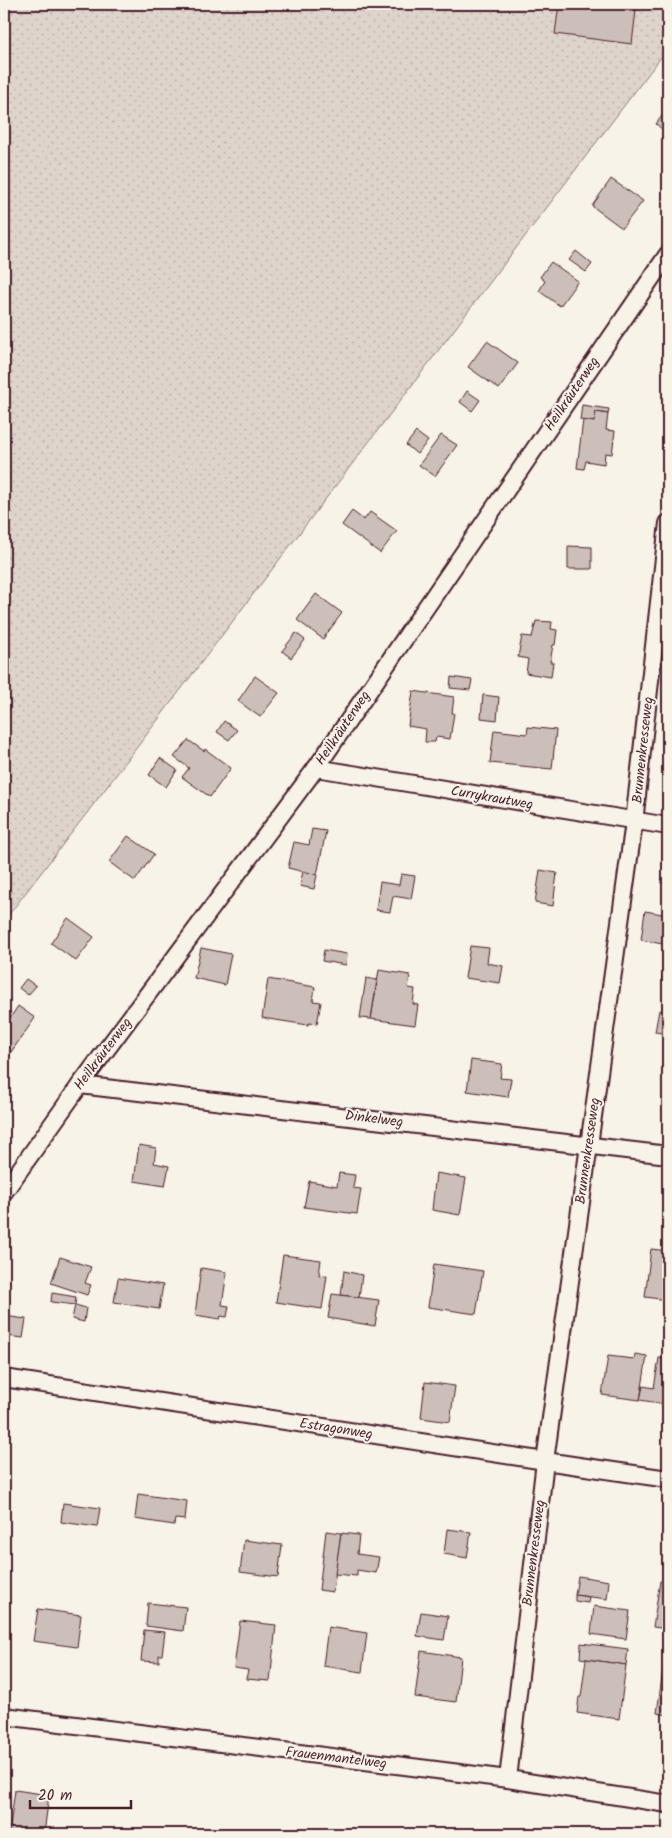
<svg xmlns="http://www.w3.org/2000/svg" width="672" height="1838" viewBox="0 0 672 1838" font-family="Kalam,sans-serif">
	<defs>
		<pattern id="park-dots" width="8" height="8" patternUnits="userSpaceOnUse" patternTransform="scale(1.25)"><rect width="8" height="8" fill="#ded4cc"/><path d="M2 2h.1M6 6h.1" fill="none" stroke="#c0b6af" stroke-width="1.8" stroke-linecap="round"/></pattern>
	</defs>
	<rect width="100%" height="100%" fill="#f7f3e8"/>
	<filter id="ink" filterUnits="userSpaceOnUse"><feTurbulence type="fractalNoise" baseFrequency=".02" numOctaves="2"/><feDisplacementMap in="SourceGraphic" scale="10" xChannelSelector="R" yChannelSelector="G"/><feConvolveMatrix kernelMatrix="1 2 1 2 8 2 1 2 1" color-interpolation-filters="sRGB"/></filter>
	<g filter="url(#ink)">
		<!-- park -->
		<path fill="url(#park-dots)" stroke="#947a7c" d="M 4,4 L 668,4 L 668,48 L 103,792 L 4,921 Z"/>
		<!-- building -->
		<g fill="#ccbfb9" stroke="#4a1f2b">
			<path d="M 559,4 L 593,4 L 636,10 L 632,44 L 555,34 Z"/>
			<path d="M 668,108 L 668,134 L 656,124 Z"/>
			<path d="M 611,179 L 643,201 L 622,228 L 592,206 Z"/>
			<path d="M 576,251 L 592,264 L 586,272 L 569,260 Z"/>
			<path d="M 551,262 L 578,281 L 560,306 L 539,291 L 545,281 L 540,277 Z"/>
			<path d="M 487,341 L 518,363 L 499,389 L 468,367 Z"/>
			<path d="M 467,391 L 480,400 L 472,411 L 460,402 Z"/>
			<path d="M 582,405 L 609,409 L 608,414 L 596,412 L 594,422 L 580,420 Z"/>
			<path d="M 596,412 L 608,414 L 606,430 L 615,431 L 612,454 L 605,453 L 604,464 L 586,461 L 584,469 L 577,468 L 583,420 L 594,422 Z"/>
			<path d="M 416,432 L 428,441 L 417,454 L 406,445 Z"/>
			<path d="M 441,435 L 457,445 L 435,476 L 419,465 Z"/>
			<path d="M 352,511 L 364,520 L 370,512 L 397,531 L 380,553 L 342,525 Z"/>
			<path d="M 568,546 L 592,547 L 592,569 L 568,569 Z"/>
			<path d="M 316,594 L 342,613 L 323,639 L 297,620 Z"/>
			<path d="M 536,621 L 552,622 L 551,629 L 557,630 L 555,645 L 553,645 L 550,662 L 553,662 L 551,677 L 526,673 L 528,659 L 518,657 L 522,636 L 532,637 Z"/>
			<path d="M 296,633 L 305,640 L 291,658 L 282,651 Z"/>
			<path d="M 255,676 L 279,693 L 260,717 L 238,701 Z"/>
			<path d="M 451,677 L 472,680 L 470,690 L 450,688 Z"/>
			<path d="M 413,691 L 454,697 L 452,713 L 454,713 L 450,739 L 436,737 L 435,742 L 425,742 L 426,729 L 408,726 Z"/>
			<path d="M 483,695 L 499,697 L 497,720 L 481,718 Z"/>
			<path d="M 224,721 L 237,730 L 229,740 L 217,732 Z"/>
			<path d="M 528,727 L 556,730 L 552,769 L 490,763 L 494,730 L 527,734 Z"/>
			<path d="M 188,740 L 204,751 L 205,749 L 231,768 L 210,797 L 182,777 L 189,768 L 174,757 Z"/>
			<path d="M 160,758 L 177,770 L 166,787 L 149,775 Z"/>
			<path d="M 312,829 L 326,831 L 317,875 L 288,868 L 294,842 L 309,845 Z"/>
			<path d="M 128,836 L 154,854 L 135,881 L 109,862 Z"/>
			<path d="M 540,870 L 557,873 L 553,906 L 535,903 Z"/>
			<path d="M 303,871 L 317,875 L 314,889 L 300,886 Z"/>
			<path d="M 401,874 L 415,876 L 411,899 L 393,896 L 390,912 L 376,910 L 380,882 L 399,885 Z"/>
			<path d="M 645,911 L 668,915 L 668,945 L 641,940 Z"/>
			<path d="M 68,918 L 94,937 L 76,961 L 51,943 Z"/>
			<path d="M 470,946 L 489,948 L 487,963 L 503,966 L 500,983 L 465,978 Z"/>
			<path d="M 201,948 L 231,954 L 225,985 L 194,978 Z"/>
			<path d="M 324,950 L 347,954 L 346,965 L 322,961 Z"/>
			<path d="M 664,958 L 668,959 L 668,981 L 662,980 Z"/>
			<path d="M 379,970 L 410,975 L 408,988 L 415,989 L 413,1004 L 418,1005 L 415,1025 L 371,1019 Z"/>
			<path d="M 366,978 L 377,980 L 371,1019 L 360,1018 Z"/>
			<path d="M 26,979 L 36,986 L 28,995 L 19,988 Z"/>
			<path d="M 268,979 L 315,987 L 313,1001 L 321,1002 L 317,1024 L 309,1023 L 308,1025 L 262,1018 Z"/>
			<path d="M 18,1006 L 35,1018 L 11,1052 L 4,1047 L 4,1027 Z"/>
			<path d="M 659,1010 L 668,1012 L 668,1034 L 655,1032 Z"/>
			<path d="M 471,1060 L 502,1064 L 500,1078 L 511,1079 L 508,1097 L 467,1091 Z"/>
			<path d="M 139,1145 L 156,1148 L 154,1163 L 169,1166 L 165,1186 L 134,1181 Z"/>
			<path d="M 339,1173 L 355,1175 L 353,1188 L 361,1189 L 357,1214 L 304,1207 L 309,1181 L 337,1186 Z"/>
			<path d="M 436,1173 L 466,1178 L 460,1215 L 432,1210 Z"/>
			<path d="M 651,1249 L 668,1251 L 668,1300 L 645,1297 Z"/>
			<path d="M 283,1255 L 321,1260 L 319,1275 L 327,1276 L 322,1309 L 276,1302 Z"/>
			<path d="M 60,1257 L 91,1267 L 85,1283 L 91,1285 L 87,1295 L 51,1283 Z"/>
			<path d="M 434,1264 L 483,1271 L 476,1314 L 428,1307 Z"/>
			<path d="M 201,1268 L 227,1272 L 222,1305 L 229,1306 L 227,1317 L 221,1316 L 220,1319 L 195,1315 Z"/>
			<path d="M 344,1271 L 362,1275 L 359,1297 L 341,1295 Z"/>
			<path d="M 118,1278 L 163,1285 L 159,1309 L 114,1302 Z"/>
			<path d="M 52,1293 L 76,1297 L 75,1305 L 51,1302 Z"/>
			<path d="M 332,1294 L 379,1300 L 375,1326 L 328,1318 Z"/>
			<path d="M 75,1305 L 86,1308 L 84,1322 L 72,1319 Z"/>
			<path d="M 4,1316 L 26,1319 L 23,1338 L 7,1336 L 4,1352 Z"/>
			<path d="M 635,1354 L 647,1356 L 640,1400 L 602,1395 L 608,1356 L 634,1359 Z"/>
			<path d="M 659,1358 L 668,1359 L 668,1376 L 664,1404 L 640,1400 L 643,1386 L 654,1388 Z"/>
			<path d="M 425,1382 L 455,1386 L 450,1422 L 421,1418 Z"/>
			<path d="M 138,1494 L 187,1501 L 185,1520 L 175,1519 L 174,1525 L 135,1519 Z"/>
			<path d="M 63,1503 L 100,1508 L 97,1527 L 61,1522 Z"/>
			<path d="M 447,1529 L 471,1532 L 467,1558 L 444,1554 Z"/>
			<path d="M 326,1531 L 341,1533 L 333,1592 L 319,1590 Z"/>
			<path d="M 341,1533 L 359,1535 L 357,1554 L 379,1557 L 376,1573 L 357,1570 L 357,1576 L 335,1574 Z"/>
			<path d="M 244,1540 L 282,1545 L 278,1577 L 240,1572 Z"/>
			<path d="M 578,1576 L 609,1581 L 607,1599 L 575,1595 Z"/>
			<path d="M 660,1581 L 668,1583 L 668,1629 L 653,1627 Z"/>
			<path d="M 575,1595 L 589,1597 L 588,1603 L 575,1601 Z"/>
			<path d="M 148,1603 L 186,1607 L 183,1631 L 146,1626 Z"/>
			<path d="M 594,1606 L 630,1611 L 626,1639 L 591,1634 Z"/>
			<path d="M 38,1609 L 81,1615 L 77,1647 L 33,1641 Z"/>
			<path d="M 421,1612 L 448,1616 L 444,1640 L 417,1636 Z"/>
			<path d="M 240,1621 L 276,1625 L 270,1681 L 246,1679 L 248,1670 L 234,1668 Z"/>
			<path d="M 328,1627 L 367,1633 L 362,1672 L 323,1666 Z"/>
			<path d="M 144,1630 L 165,1632 L 162,1655 L 159,1655 L 159,1662 L 141,1661 Z"/>
			<path d="M 581,1643 L 628,1649 L 626,1665 L 580,1658 Z"/>
			<path d="M 421,1651 L 461,1657 L 456,1702 L 415,1697 Z"/>
			<path d="M 586,1659 L 626,1665 L 619,1719 L 577,1713 L 579,1697 L 581,1697 Z"/>
			<path d="M 664,1662 L 668,1662 L 668,1715 L 657,1713 Z"/>
			<path d="M 15,1790 L 49,1795 L 44,1834 L 9,1834 Z"/>
			<path d="M 221,1829 L 247,1833 L 247,1834 L 220,1834 Z"/>
			<path d="M 516,1829 L 563,1834 L 516,1834 Z"/>
		</g>
		<g fill="none" stroke-linecap="round" stroke-linejoin="round">
			<defs>
				<g id="lane">
					<path d="M 316,768 L 668,826"/>
					<path d="M 80,1085 L 668,1155"/>
					<path d="M 4,1192 L 80,1085 L 316,768 L 668,254"/>
					<path d="M 4,1378 L 545,1461 L 668,1479"/>
					<path d="M 4,1716 L 508,1779 L 668,1804"/>
					<path d="M 508,1779 L 545,1461 L 634,822 L 668,523"/>
				</g>
			</defs>
			<!-- lane casing -->
			<use href="#lane" stroke="#4a1f2b" stroke-width="20"/>
			<!-- lane -->
			<use href="#lane" stroke="#f7f3e8" stroke-width="16"/>
		</g>
	</g>
	<g text-anchor="middle" dominant-baseline="central" stroke-width="4" stroke-linejoin="round" paint-order="stroke">
		<!-- street labels -->
		<g font-size="14" fill="#4a1f2b" stroke="#f7f3e8">
			<text transform="translate(572 394) rotate(-56)">Heilkräuterweg</text>
			<text transform="translate(343 728) rotate(-56)">Heilkräuterweg</text>
			<text transform="translate(643 750) rotate(-84)">Brunnenkresseweg</text>
			<text transform="translate(492 798) rotate(10)">Currykrautweg</text>
			<text transform="translate(103 1054) rotate(-53)">Heilkräuterweg</text>
			<text transform="translate(374 1119) rotate(7)">Dinkelweg</text>
			<text transform="translate(588 1151) rotate(-82)">Brunnenkresseweg</text>
			<text transform="translate(336 1429) rotate(9)">Estragonweg</text>
			<text transform="translate(534 1553) rotate(-83)">Brunnenkresseweg</text>
			<text transform="translate(336 1758) rotate(7)">Frauenmantelweg</text>
		</g>
	</g>
	<!-- margin -->
	<rect width="672" height="1838" fill="none" stroke="#f7f3e8" stroke-width="20"/>
	<rect x="10" y="10" width="652" height="1818" fill="none" stroke="#4a1f2b" stroke-width="2" filter="url(#ink)"/>
	<!-- scale -->
	<path d="M30 1800v8h101v-8" fill="none" stroke="#4a1f2b" stroke-width="2.5"/>
	<text x="38" y="1800" font-size="15" fill="#4a1f2b" stroke="#f7f3e8" stroke-width="4" paint-order="stroke">20 m</text>
</svg>
